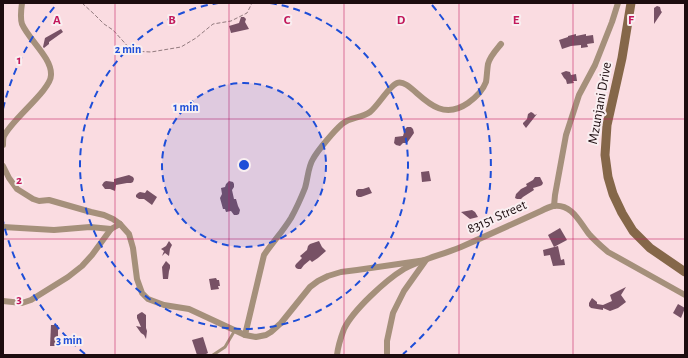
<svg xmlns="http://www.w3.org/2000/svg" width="688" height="358" viewBox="0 0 688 358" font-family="'Alegreya Sans',sans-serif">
	<rect width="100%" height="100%" fill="#fadce1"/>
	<!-- building -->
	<g fill="#775165">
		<path d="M 657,6 L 660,7 L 661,11 L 662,12 L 654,24 L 654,8 Z"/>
		<path d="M 241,17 L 244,17 L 246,19 L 245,22 L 249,29 L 231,33 L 229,26 L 239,23 Z"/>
		<path d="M 61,29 L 63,32 L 49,42 L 49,44 L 44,48 L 43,47 L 45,38 Z"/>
		<path d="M 576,34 L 576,36 L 586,34 L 586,36 L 593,35 L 594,43 L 587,44 L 588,47 L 581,48 L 581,45 L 571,46 L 562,49 L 559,40 L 568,37 L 568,36 Z"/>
		<path d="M 566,71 L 570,72 L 571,75 L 576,74 L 577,81 L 573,81 L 574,83 L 567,84 L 566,80 L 564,78 L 561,73 Z"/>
		<path d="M 531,112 L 533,113 L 535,115 L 537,114 L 526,128 L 523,124 L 523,123 L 527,119 L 528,114 Z"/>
		<path d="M 407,127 L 411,127 L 413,129 L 414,133 L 407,143 L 403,143 L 400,146 L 396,145 L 394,143 L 395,137 L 403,136 L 405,129 Z"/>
		<path d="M 429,171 L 431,181 L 422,182 L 421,172 Z"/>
		<path d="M 129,175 L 133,177 L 134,179 L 133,182 L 131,183 L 127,183 L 116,185 L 115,191 L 110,189 L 105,189 L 102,185 L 104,182 L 106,181 L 114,182 L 114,179 Z"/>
		<path d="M 535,177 L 540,177 L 543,183 L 542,185 L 540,186 L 533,188 L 534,190 L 523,197 L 521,199 L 517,199 L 515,198 L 516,194 L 521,189 L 527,186 L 526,184 L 533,180 Z"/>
		<path d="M 229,181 L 233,182 L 234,184 L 234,187 L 232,190 L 234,199 L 236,199 L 238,206 L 240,210 L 239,214 L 237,215 L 234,215 L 231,211 L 226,212 L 225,209 L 223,209 L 220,198 L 222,194 L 221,188 L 225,187 L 226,184 Z"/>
		<path d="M 369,187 L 372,193 L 361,197 L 358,197 L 356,195 L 356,191 L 358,189 L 363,189 Z"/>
		<path d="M 147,190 L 157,197 L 152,205 L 144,199 L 139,199 L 136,197 L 136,195 L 138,193 L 140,192 L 145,193 Z"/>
		<path d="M 472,210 L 475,212 L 478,217 L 470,219 L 461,212 Z"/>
		<path d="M 560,228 L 567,240 L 554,247 L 548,235 Z"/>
		<path d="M 169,241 L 172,245 L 170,249 L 169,256 L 165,253 L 162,256 L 164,251 L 161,249 L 166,246 Z"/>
		<path d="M 319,241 L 322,247 L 326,251 L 318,258 L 312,262 L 310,260 L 304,265 L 301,269 L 298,269 L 296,268 L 295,266 L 296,264 L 302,258 L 300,256 L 307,250 L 308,246 L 310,244 Z"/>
		<path d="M 558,246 L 561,260 L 564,259 L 565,265 L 553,266 L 550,255 L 544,256 L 543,250 Z"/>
		<path d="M 166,261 L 170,265 L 170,268 L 169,271 L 168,279 L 163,279 L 162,267 Z"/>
		<path d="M 216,278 L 217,280 L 219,280 L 220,286 L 218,286 L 219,289 L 211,290 L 209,279 Z"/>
		<path d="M 626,287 L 621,295 L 626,302 L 618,308 L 610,311 L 603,308 L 603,310 L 591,308 L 589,306 L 589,303 L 592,298 L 597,302 L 597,304 L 603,305 L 612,301 L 610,295 Z"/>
		<path d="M 678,304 L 685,308 L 681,318 L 673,313 Z"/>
		<path d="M 142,312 L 146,315 L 146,328 L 147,331 L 146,339 L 144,335 L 141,333 L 136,326 L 141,327 L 137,318 L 137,315 L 140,313 Z"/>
		<path d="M 51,325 L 58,325 L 58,346 L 50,346 Z"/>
		<path d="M 203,337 L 208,353 L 204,355 L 197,355 L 192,340 Z"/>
	</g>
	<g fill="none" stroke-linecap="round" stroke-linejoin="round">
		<!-- path -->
		<path stroke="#937b7f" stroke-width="1" stroke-dasharray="4 2" stroke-linecap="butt" d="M 82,3 L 94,14 L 104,24 L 113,30 L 132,51 L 151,52 L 181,47 L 196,38 L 213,24 L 231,21 L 247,13 L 252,3"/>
		<!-- lane -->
		<path stroke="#a5907b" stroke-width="3" d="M 213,355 L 225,347 L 235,330"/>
		<!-- street -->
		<g stroke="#a5907b" stroke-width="6">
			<path d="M 3,145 C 3,142 3,138 4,136 C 12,119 51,90 51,75 C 52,58 29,40 22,24 C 20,18 21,10 22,3"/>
			<path d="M 3,166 L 9,178 L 17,189 L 33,199 L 39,201 L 49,200 L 91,212 L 104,215 L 113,219 L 120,224 L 129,234 L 133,248 L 137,279 L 142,293 L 148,299 L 164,305 L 189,309 L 245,335 L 256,337 L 266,335 L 271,332 L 281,323 L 310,287 L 318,281 L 328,276 L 341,272 L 357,270 L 426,260 L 404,291 L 393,313 L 387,341 L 387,355"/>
			<path d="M 554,206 L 555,195 L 566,135 L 579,95 L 595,65 L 612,22 L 618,3"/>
			<path d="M 3,227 L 54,230 L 90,227 L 111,229"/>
			<path d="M 3,301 L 22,303 L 31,300 L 68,277 L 82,266 L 92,255 L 111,229 L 120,224"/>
			<path d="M 245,335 L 264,255 C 273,242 283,231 291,218 C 296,209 301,198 305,188 C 308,178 308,167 313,159 C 318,150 334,131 342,124 C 350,117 362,118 370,112 C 378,106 389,86 397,83 C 413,77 432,128 468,103 C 475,98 483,90 486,82 C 487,76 487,70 488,64 C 490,56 496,50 501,44"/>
			<path d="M 337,355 C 338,346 341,337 344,329 C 353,310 386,280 404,269 C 422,259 442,255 461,247 C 488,235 515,223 541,211 C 545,209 549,207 553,206 C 572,203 580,223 589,234 C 595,241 601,246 608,252 L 685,295"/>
		</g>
		<!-- secondary -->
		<path stroke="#856749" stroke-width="9" d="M 631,3 L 622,58 L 607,125 L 605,155 L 608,177 L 613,194 L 622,213 L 633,231 L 650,248 L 685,272"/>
	</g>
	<!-- grid -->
	<path fill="none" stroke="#c2185b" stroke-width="1" stroke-opacity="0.55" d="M 115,3 L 115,355M 229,3 L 229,355M 344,3 L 344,355M 459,3 L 459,355M 573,3 L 573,355M 3,119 L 685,119M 3,239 L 685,239"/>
	<!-- distance rings -->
	<circle cx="244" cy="165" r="82" fill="#1d4ed8" fill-opacity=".12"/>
	<g fill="none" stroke="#1d4ed8" stroke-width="2" stroke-dasharray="7 5">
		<circle cx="244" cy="165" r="82"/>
		<path d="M270 3A164 164 0 1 1 218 3"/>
		<path d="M85 354A247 247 0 0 1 3 221M3 109A247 247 0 0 1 56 5M432 5A247 247 0 0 1 403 354"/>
	</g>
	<g text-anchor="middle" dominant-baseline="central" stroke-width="4" stroke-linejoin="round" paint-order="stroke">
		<!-- street labels -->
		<g font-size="14" fill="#1c0c0f" stroke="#f9eff1">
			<text transform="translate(600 103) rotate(-80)">Mzunjani Drive</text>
			<text transform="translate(497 217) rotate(-24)">83151 Street</text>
		</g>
	</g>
	<g font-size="13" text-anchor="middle" font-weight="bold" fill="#c2185b" stroke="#f9eff1" stroke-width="4" stroke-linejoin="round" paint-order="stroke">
		<text x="57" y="24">A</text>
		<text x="172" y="24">B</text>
		<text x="287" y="24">C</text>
		<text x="401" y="24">D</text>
		<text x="516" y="24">E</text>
		<text x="631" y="24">F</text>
		<text x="19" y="64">1</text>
		<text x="19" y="184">2</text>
		<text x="19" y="303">3</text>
	</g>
	<circle cx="244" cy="165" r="6" fill="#1d4ed8" stroke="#f9eff1" stroke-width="2"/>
	<g font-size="12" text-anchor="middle" font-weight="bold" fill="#1d4ed8" stroke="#f9eff1" stroke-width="4" stroke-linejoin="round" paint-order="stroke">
		<text x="128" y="53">2 min</text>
		<text x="186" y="111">1 min</text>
		<text x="69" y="344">3 min</text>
	</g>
	<!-- border -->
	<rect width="688" height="358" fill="none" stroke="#1c0c0f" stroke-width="8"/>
</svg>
